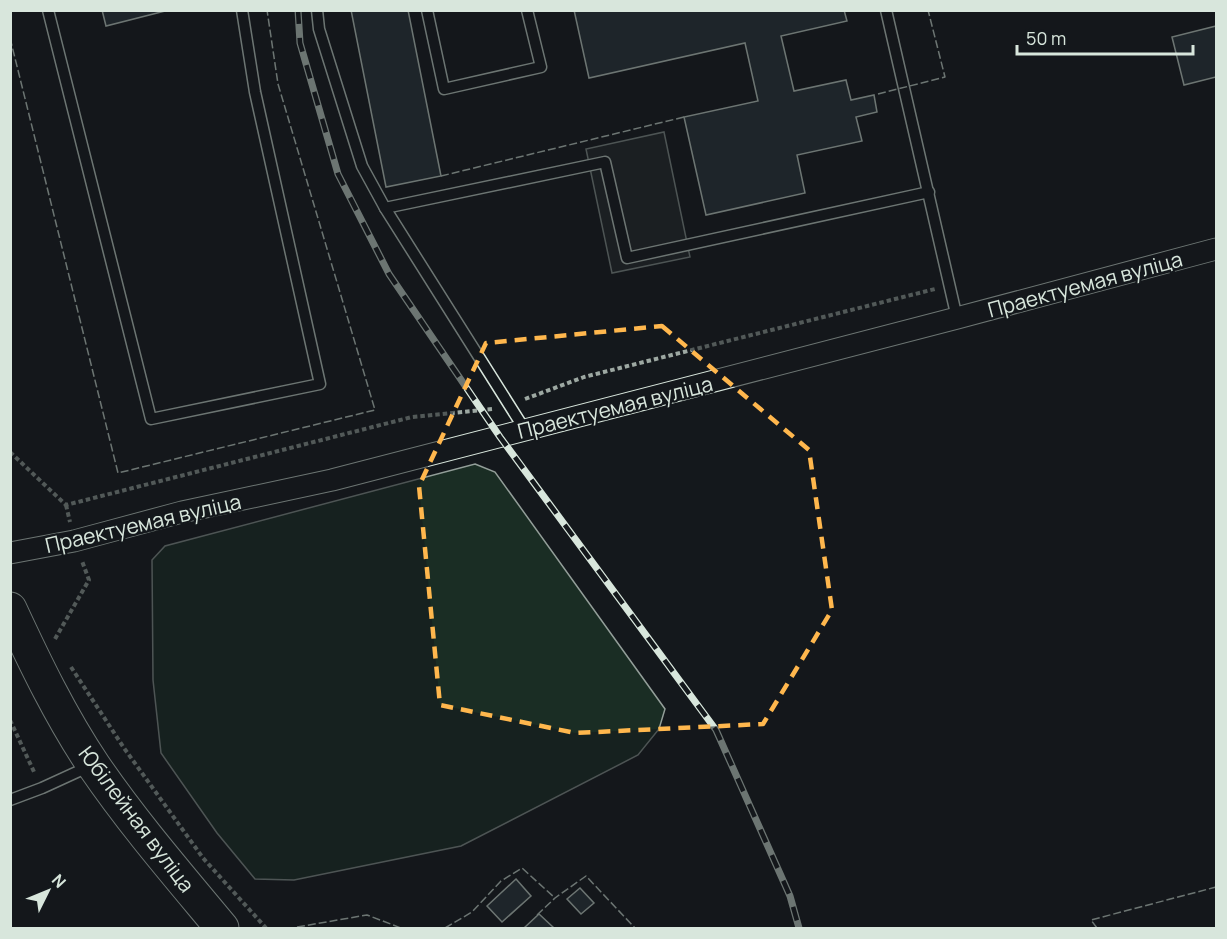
<svg xmlns="http://www.w3.org/2000/svg" width="1227" height="939" viewBox="0 0 1227 939" font-family="Manrope,sans-serif">
	<rect width="100%" height="100%" fill="#14181c"/>
	<!-- green -->
	<path fill="#1a2d24" stroke="#939e99" stroke-width="1.5" d="M 475,464 L 495,472 L 665,709 L 659,729 L 638,755 L 461,846 L 294,880 L 255,879 L 217,833 L 161,753 L 153,680 L 152,560 L 165,546 Z"/>
	<!-- parking -->
	<path fill="#24282b" stroke="#939e99" stroke-width="1.5" d="M 664,132 L 690,257 L 612,273 L 586,149 Z"/>
	<!-- building -->
	<g fill="#2c363c" stroke="#d8e6dc" stroke-width="1.5">
		<path d="M 102,10 L 169,10 L 106,26 Z"/>
		<path d="M 351,10 L 408,10 L 441,176 L 386,187 Z"/>
		<path d="M 574,10 L 844,10 L 847,21 L 781,36 L 794,91 L 846,80 L 851,100 L 874,95 L 877,112 L 856,117 L 862,141 L 797,155 L 805,193 L 706,215 L 684,117 L 758,101 L 745,43 L 589,78 Z"/>
		<path d="M 1216,26 L 1216,77 L 1184,85 L 1172,37 Z"/>
		<path d="M 516,879 L 531,896 L 502,922 L 487,906 Z"/>
		<path d="M 580,888 L 594,903 L 581,914 L 567,899 Z"/>
		<path d="M 539,914 L 554,928 L 524,928 Z"/>
	</g>
	<g fill="none" stroke-linecap="round" stroke-linejoin="round">
		<defs>
			<g id="lane">
				<path d="M 48,10 L 151,419 L 320,384 L 255,92 L 242,10"/>
				<path d="M 317,10 L 319,29 L 362,166 L 385,208 L 525,430"/>
				<path d="M 427,10 L 444,89 L 541,67 L 527,10"/>
				<path d="M 886,10 L 957,318"/>
				<path d="M 385,208 L 605,162 L 627,258 L 929,192"/>
				<path d="M 10,800 L 42,788 L 90,766"/>
			</g>
			<path id="street" d="M 10,553 L 74,541 L 182,512 L 332,480 L 957,318 L 1216,249"/>
			<path id="primary" d="M 10,609 C 35,663 61,717 94,766 C 133,823 178,875 222,928"/>
		</defs>
		<!-- lane casing -->
		<use href="#lane" stroke="#d8e6dc" stroke-width="13"/>
		<!-- street casing -->
		<use href="#street" stroke="#d8e6dc" stroke-width="23"/>
		<!-- primary casing -->
		<use href="#primary" stroke="#d8e6dc" stroke-width="35"/>
		<!-- path -->
		<g stroke="#9da8a2" stroke-width="4" stroke-dasharray="4.5 3" stroke-linecap="butt">
			<path d="M 525,399 L 584,377 L 935,289"/>
			<path d="M 10,452 L 66,505 L 412,417 L 493,409"/>
			<path d="M 66,505 L 70,522"/>
			<path d="M 55,639 L 89,580 L 82,561"/>
			<path d="M 71,667 L 124,748 L 203,858 L 266,928"/>
			<path d="M 10,720 L 35,774"/>
		</g>
		<!-- lane -->
		<use href="#lane" stroke="#14181c" stroke-width="10"/>
		<!-- street -->
		<use href="#street" stroke="#14181c" stroke-width="21"/>
		<!-- primary -->
		<use href="#primary" stroke="#14181c" stroke-width="33"/>
		<defs>
			<path id="rail" d="M 298,10 L 300,43 L 338,174 L 389,274 L 500,437 L 716,730 L 790,896 L 799,928"/>
		</defs>
		<!-- rail casing -->
		<use href="#rail" stroke="#d8e6dc" stroke-width="7"/>
		<!-- rail -->
		<use href="#rail" stroke="#14181c" stroke-width="4.5" stroke-dasharray="14" stroke-linecap="butt"/>
		<!-- fence -->
		<g stroke="#d8e6dc" stroke-width="1.5" stroke-dasharray="8 3" stroke-linecap="butt">
			<path d="M 10,38 L 118,473 L 375,410 L 278,84 L 267,10"/>
			<path d="M 878,94 L 945,77 L 928,10"/>
			<path d="M 441,176 L 684,117"/>
			<path d="M 537,915 L 555,898 L 586,876 L 635,928"/>
			<path d="M 297,927 L 367,915 L 401,928"/>
			<path d="M 445,928 L 472,912 L 501,881 L 522,868 L 555,898"/>
			<path d="M 1097,928 L 1091,920 L 1216,887"/>
		</g>
	</g>
	<!-- marked area -->
	<path d="M0 0H1227V939H0ZM 662,326 L 809,450 L 832,610 L 763,724 L 575,733 L 440,705 L 419,486 L 486,343 Z" fill="#14181c" fill-opacity=".55" fill-rule="evenodd"/>
	<path fill="none" stroke="#ffb74d" stroke-width="4.5" stroke-dasharray="12 8" stroke-linejoin="round" d="M 662,326 L 809,450 L 832,610 L 763,724 L 575,733 L 440,705 L 419,486 L 486,343 Z"/>
	<g text-anchor="middle" dominant-baseline="central" stroke-width="4.5" stroke-linejoin="round" paint-order="stroke">
		<!-- street labels -->
		<g font-size="21" fill="#d8e6dc" stroke="#14181c">
			<text transform="translate(1085 284) rotate(-15)">Праектуемая вуліца</text>
			<text transform="translate(615 407) rotate(-14)">Праектуемая вуліца</text>
			<text transform="translate(143 523) rotate(-13)">Праектуемая вуліца</text>
			<text transform="translate(137 819) rotate(53)">Юбілейная вуліца</text>
		</g>
	</g>
	<!-- border -->
	<rect width="1227" height="939" fill="none" stroke="#d8e6dc" stroke-width="24"/>
	<!-- north arrow -->
	<g transform="translate(48 891) rotate(47)" stroke="#14181c" stroke-width="4.5" paint-order="stroke">
	<path d="M0-4.5L10 22L0 15L-10 22Z" fill="#d8e6dc"/>
	<text y="-9" font-size="16" font-weight="bold" text-anchor="middle" fill="#d8e6dc">N</text>
	</g>
	<!-- scale -->
	<path d="M1017 45v9h176v-9" fill="none" stroke="#d8e6dc" stroke-width="3"/>
	<text x="1026" y="45" font-size="18" fill="#d8e6dc" stroke="#14181c" stroke-width="4.5" paint-order="stroke">50 m</text>
</svg>
